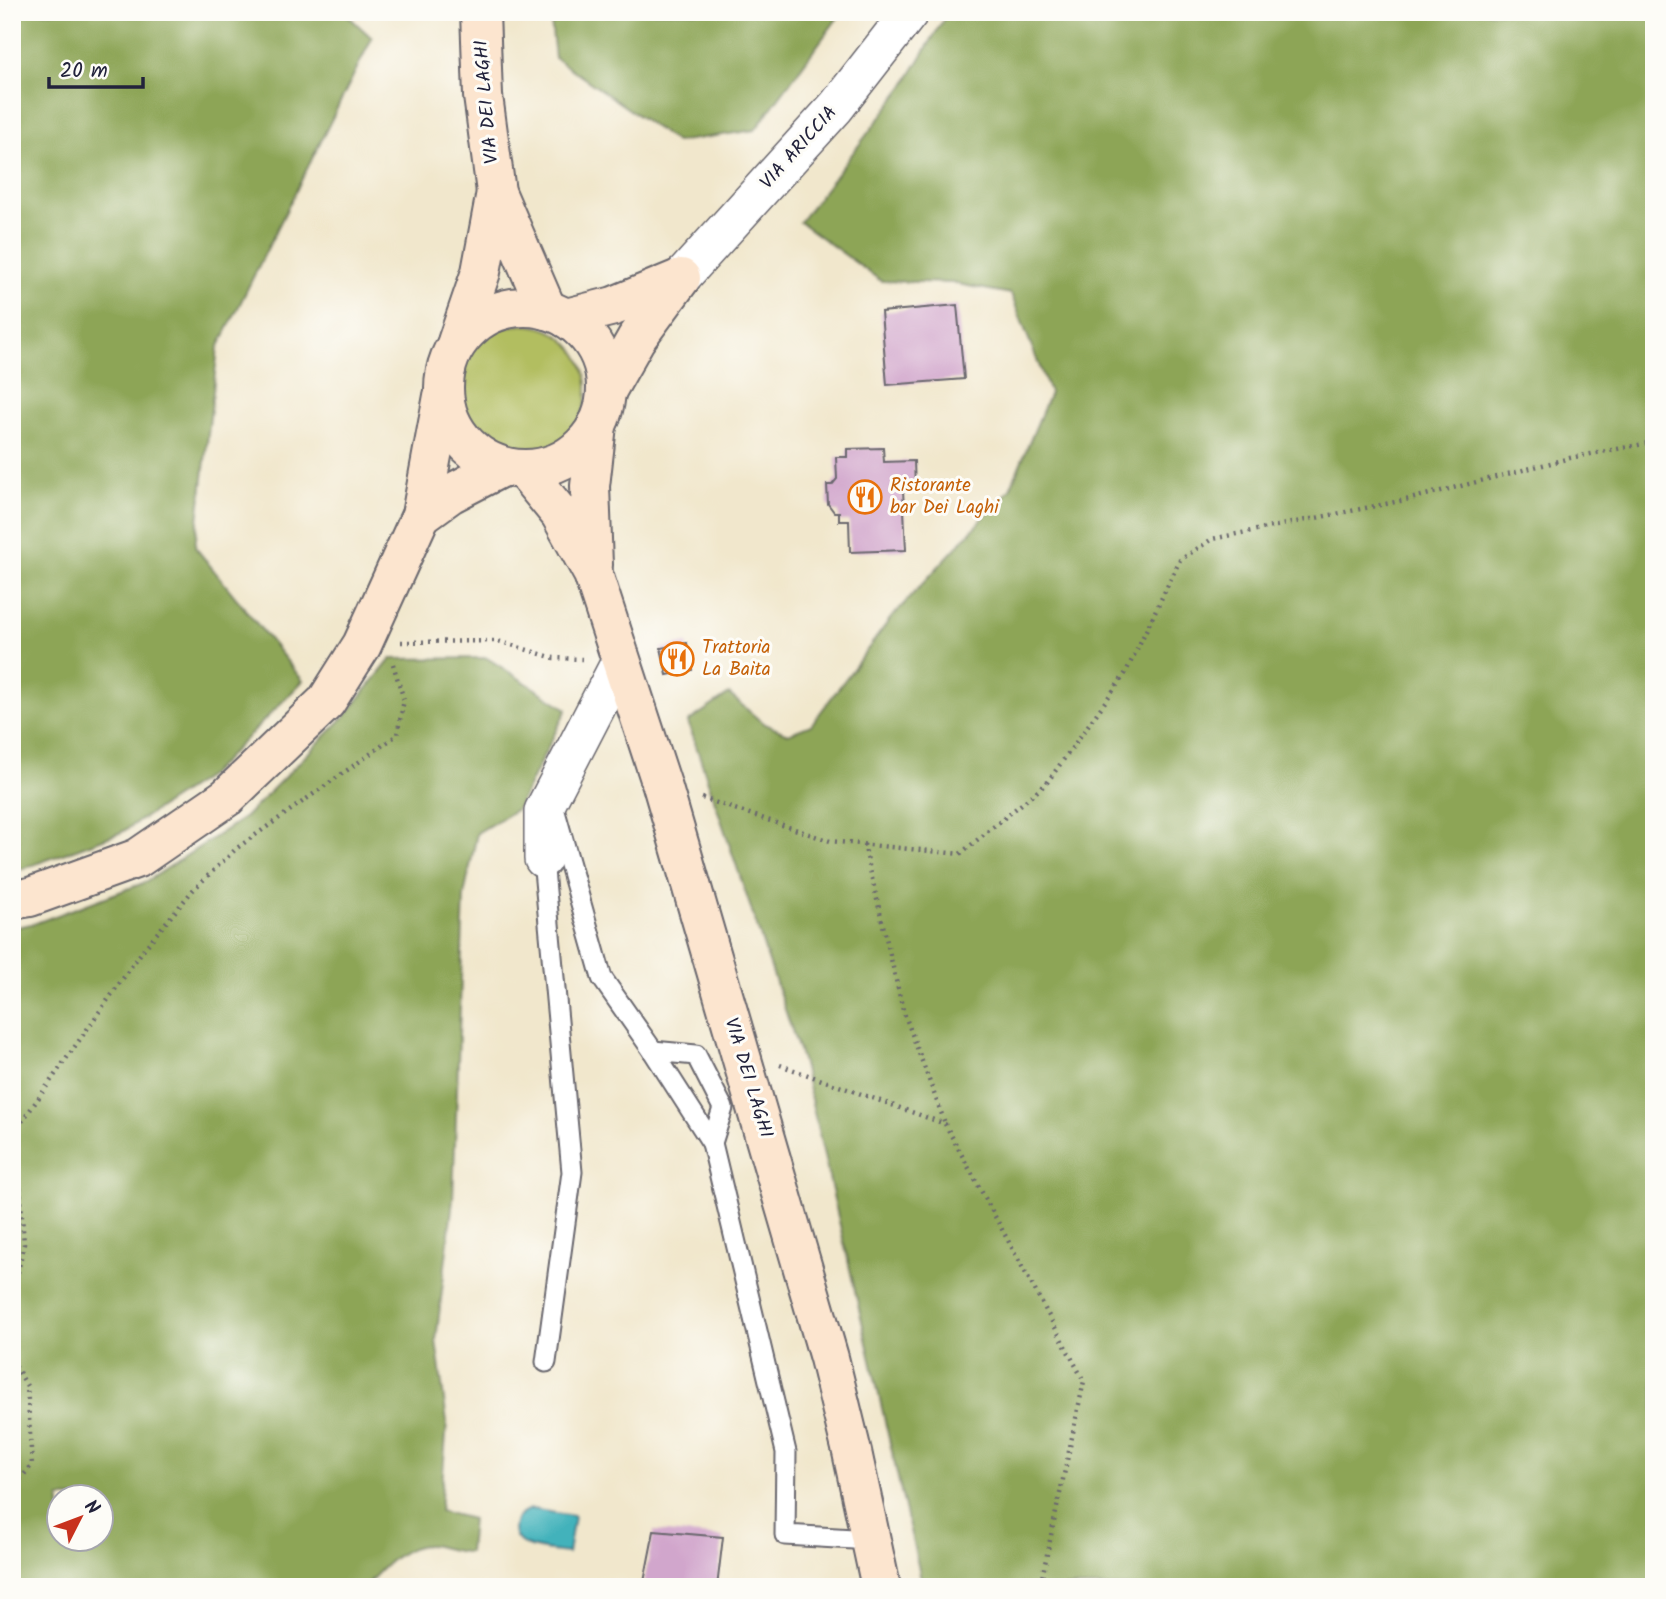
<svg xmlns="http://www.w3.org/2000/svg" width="1666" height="1599" viewBox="0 0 1666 1599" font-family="Kalam,sans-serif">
	<rect width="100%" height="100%" fill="#fdfcf7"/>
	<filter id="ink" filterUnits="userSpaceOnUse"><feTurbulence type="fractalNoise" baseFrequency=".0143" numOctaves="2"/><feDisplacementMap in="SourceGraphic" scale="14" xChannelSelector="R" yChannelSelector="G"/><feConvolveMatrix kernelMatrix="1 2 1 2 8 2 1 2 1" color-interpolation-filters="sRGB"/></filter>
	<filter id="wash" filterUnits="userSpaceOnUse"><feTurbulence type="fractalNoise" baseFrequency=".00686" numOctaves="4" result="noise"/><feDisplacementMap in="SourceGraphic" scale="28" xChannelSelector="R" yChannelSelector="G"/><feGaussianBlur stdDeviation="1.57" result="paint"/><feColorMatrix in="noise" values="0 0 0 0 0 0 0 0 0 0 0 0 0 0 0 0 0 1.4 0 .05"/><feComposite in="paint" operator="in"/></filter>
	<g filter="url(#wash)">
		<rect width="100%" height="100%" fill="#f1e7cc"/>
		<!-- green -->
		<circle fill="#b2be60" stroke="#6a704e" stroke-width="2" cx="523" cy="389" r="64"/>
		<!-- forest -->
		<g fill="#8da556" stroke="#586448" stroke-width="2" fill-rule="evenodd">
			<path d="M 12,12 L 344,12 L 372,38 L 218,348 L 195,547 L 303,681 L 210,775 L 122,832 L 25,868 L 12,870 Z"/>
			<path d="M 550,12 L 842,12 L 755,130 L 676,142 L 555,58 Z"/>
			<path d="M 948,12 L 1654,12 L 1654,1587 L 923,1587 L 802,1060 L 688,722 L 729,694 L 764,724 L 788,734 L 811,725 L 891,618 L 1010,489 L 1050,393 L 1011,294 L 952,283 L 881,281 L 800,222 L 904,86 Z"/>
			<path d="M 487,658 L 567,709 L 517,809 L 477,833 L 464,896 L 453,1200 L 436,1340 L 447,1422 L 440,1511 L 472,1519 L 469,1552 C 456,1552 448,1549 436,1546 C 407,1539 382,1568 365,1587 L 12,1587 L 12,928 L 36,923 L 146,882 L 245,817 L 344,717 L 391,659 ZM 60,1498 L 102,1498 L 102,1540 L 60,1540 Z"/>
		</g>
		<!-- water -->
		<path fill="#42b2bb" stroke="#326a7b" stroke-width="2" d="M 532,1509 L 574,1516 L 568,1553 C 551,1550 507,1551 515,1523 C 517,1515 524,1511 532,1509 Z"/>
		<g id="blocks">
			<!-- building -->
			<g fill="#d1a6cc">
				<path d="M 957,305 L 964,379 L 887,385 L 881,312 Z"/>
				<path d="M 883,448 L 884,462 L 914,461 L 915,489 L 903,490 L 906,550 L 850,552 L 849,521 L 839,521 L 839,512 L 834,512 L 828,504 L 827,485 L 832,485 L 837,479 L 836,457 L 847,457 L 847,449 Z"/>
				<path d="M 687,643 L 692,670 L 667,675 L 661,648 Z"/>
				<path d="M 654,1531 L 723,1537 L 717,1587 L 643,1587 Z"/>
			</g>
		</g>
	</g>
	<g filter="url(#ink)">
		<use href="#blocks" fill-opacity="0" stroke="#6a676e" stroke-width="2"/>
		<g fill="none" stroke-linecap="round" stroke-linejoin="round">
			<defs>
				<g id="lane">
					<path d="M 554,808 L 602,978 L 653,1051 L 712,1143 L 786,1452 L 785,1535 L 871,1540"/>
					<path d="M 543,859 L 572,1172 L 546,1362"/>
					<path d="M 653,1051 L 696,1055 L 723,1108 L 712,1143"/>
				</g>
				<g id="street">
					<path d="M 681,278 L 836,107 L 910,12"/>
					<path d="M 543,859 L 543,811 L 621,660"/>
				</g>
				<g id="secondary">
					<path d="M 480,12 L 483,96 L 496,192 L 547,310"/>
					<circle cx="525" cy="388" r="81"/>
					<path d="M 566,318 L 614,306 L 679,279"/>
					<path d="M 457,342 L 481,272 L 496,192"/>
					<path d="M 606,392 L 636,339 L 681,278"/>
					<path d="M 524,470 L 560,514 L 593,574 L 662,785 L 829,1358 L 852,1452 L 881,1587"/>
					<path d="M 421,515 L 450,494 L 502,467"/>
					<path d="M 593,565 L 590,486 L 597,425"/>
					<path d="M 12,900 L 30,897 L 138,858 L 227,797 L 326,702 L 362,645 L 421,515 L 443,396"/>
				</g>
			</defs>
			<!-- lane casing -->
			<use href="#lane" stroke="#6a676e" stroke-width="23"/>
			<!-- street casing -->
			<use href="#street" stroke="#6a676e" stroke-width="40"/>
			<!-- secondary casing -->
			<use href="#secondary" stroke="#6a676e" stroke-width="42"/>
			<!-- path -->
			<g stroke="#6a676e" stroke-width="4.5" stroke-dasharray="2 5" stroke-linecap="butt">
				<path d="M 401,642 L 498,641 L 554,658 L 582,659"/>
				<path d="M 702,798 L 830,841 L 960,854 L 1046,784 L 1125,674 L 1180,560 L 1212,539 L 1410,499 L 1570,458 L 1654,442"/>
				<path d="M 864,844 L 903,1010 L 945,1123"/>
				<path d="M 780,1065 L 945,1124 L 1084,1381 L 1040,1587"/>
				<path d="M 12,1300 L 24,1244 L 16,1130 L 143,950 L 193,890 L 237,848 L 397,735 L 404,700 L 392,661"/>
				<path d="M 12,1360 L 27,1386 L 32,1465 L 12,1489"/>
			</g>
			<!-- lane -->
			<use href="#lane" stroke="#fff" stroke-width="19"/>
			<!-- street -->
			<use href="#street" stroke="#fff" stroke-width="37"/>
			<!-- secondary -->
			<use href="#secondary" stroke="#fce5cf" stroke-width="38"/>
		</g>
	</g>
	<!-- icons -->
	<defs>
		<symbol id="restaurant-ring" viewBox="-11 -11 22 22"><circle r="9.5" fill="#fdfcf7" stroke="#e8710a" stroke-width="1.5"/><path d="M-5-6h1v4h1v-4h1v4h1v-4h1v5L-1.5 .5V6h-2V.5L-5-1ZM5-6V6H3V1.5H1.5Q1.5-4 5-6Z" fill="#e8710a"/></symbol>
	</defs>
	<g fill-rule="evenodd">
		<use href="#restaurant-ring" x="846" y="478" width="38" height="38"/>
		<use href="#restaurant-ring" x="658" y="640" width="38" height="38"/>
	</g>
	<g text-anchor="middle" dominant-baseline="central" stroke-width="6" stroke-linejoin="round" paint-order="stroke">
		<!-- street labels -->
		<g font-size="19" fill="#22223b" stroke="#fdfcf7">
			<text transform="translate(487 102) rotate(-95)">VIA DEI LAGHI</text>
			<text transform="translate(799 148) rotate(-48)">VIA ARICCIA</text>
			<text transform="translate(748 1078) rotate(73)">VIA DEI LAGHI</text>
		</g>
		<!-- food labels -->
		<g font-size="19" fill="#c56008" stroke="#fdfcf7" text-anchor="start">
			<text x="890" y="486">Ristorante<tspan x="890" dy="22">bar Dei Laghi</tspan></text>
			<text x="702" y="648">Trattoria<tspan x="702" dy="22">La Baita</tspan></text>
		</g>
	</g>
	<!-- margin -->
	<rect width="1666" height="1599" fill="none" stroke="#fdfcf7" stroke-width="42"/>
	<!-- north arrow -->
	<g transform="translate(80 1518) rotate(48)"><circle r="33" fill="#fdfcf7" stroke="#a5a5ac" stroke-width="2"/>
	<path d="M0-5L12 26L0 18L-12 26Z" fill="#c8321e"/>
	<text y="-10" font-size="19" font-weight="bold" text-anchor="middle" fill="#22223b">N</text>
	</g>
	<!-- scale -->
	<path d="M49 77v10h94v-10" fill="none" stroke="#22223b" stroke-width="3.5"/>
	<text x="60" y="77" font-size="21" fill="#22223b" stroke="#fdfcf7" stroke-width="5" paint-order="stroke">20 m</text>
</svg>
